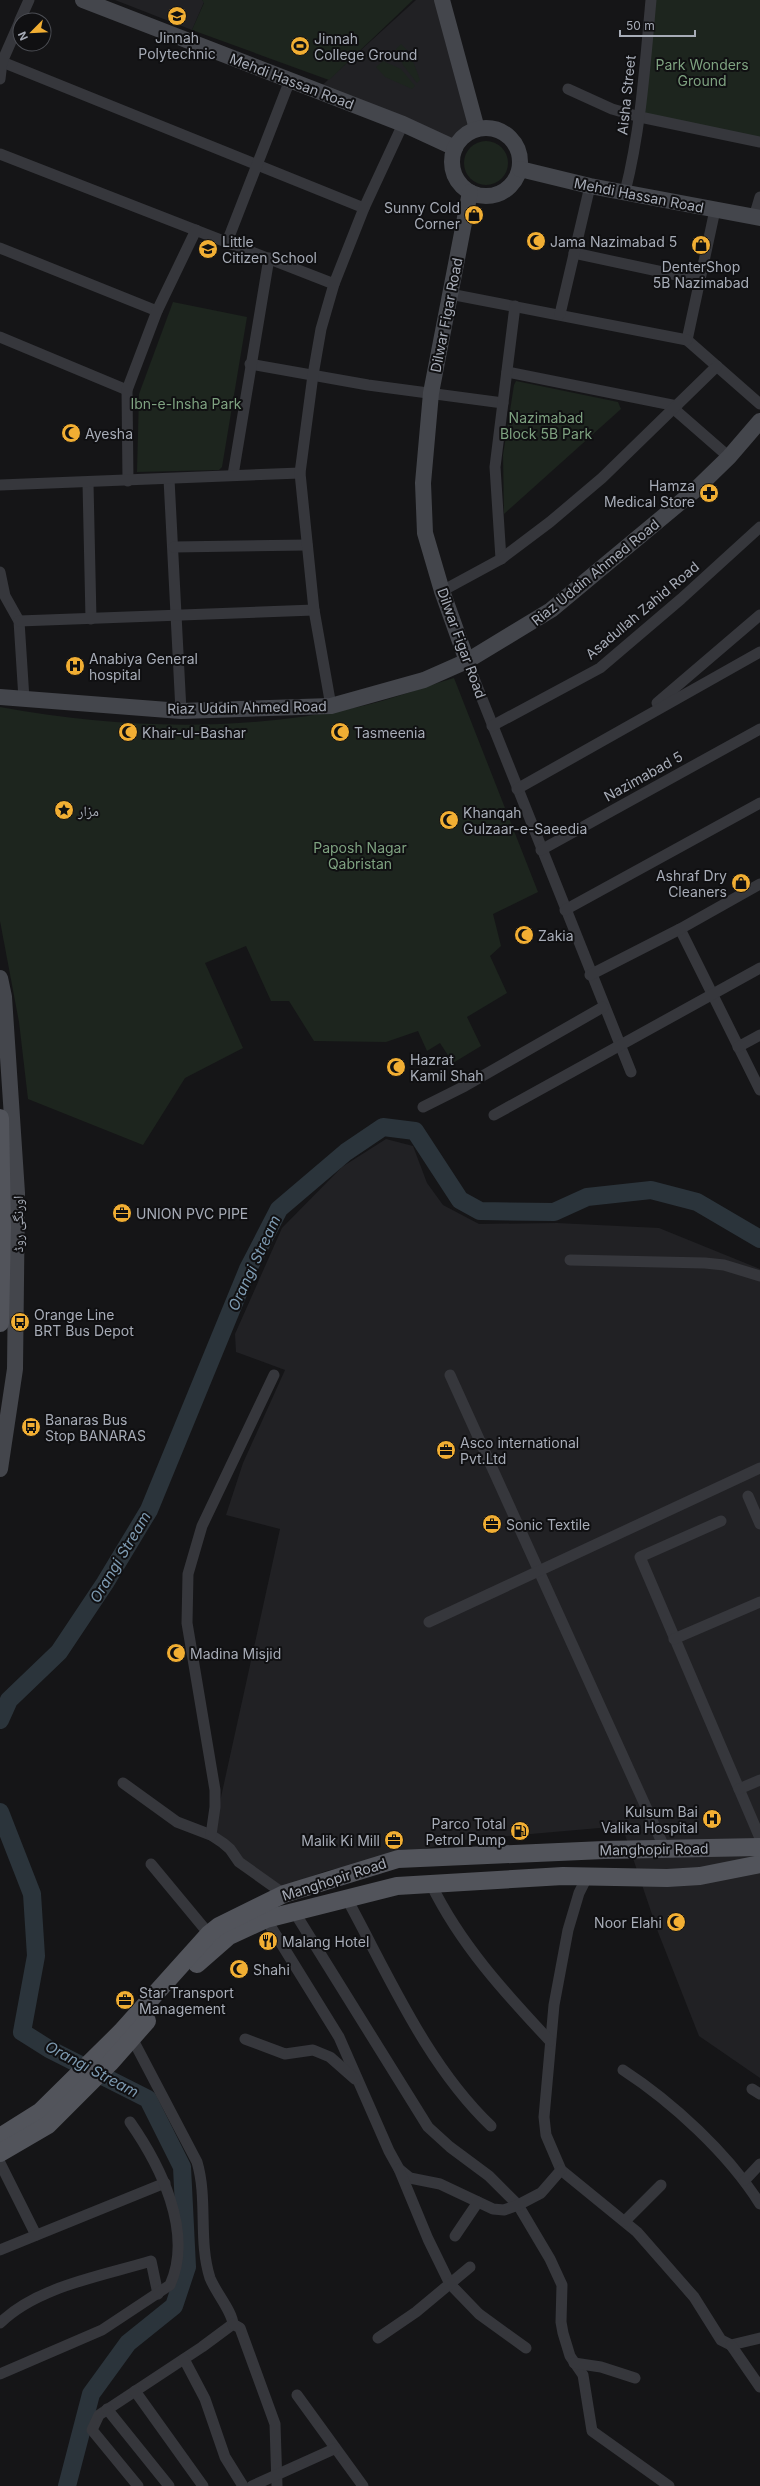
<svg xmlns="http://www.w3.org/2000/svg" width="760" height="2486" viewBox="0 0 760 2486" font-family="Inter,'Noto Naskh Arabic',sans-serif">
	<rect width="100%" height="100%" fill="#151517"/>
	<!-- built -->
	<g fill="#212124">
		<path d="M 115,0 L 202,0 L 204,2 L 192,30 Z"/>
		<path d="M 416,0 L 442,0 L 477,129 L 462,138 L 455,148 L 317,90 Z"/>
		<path d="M 386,1139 L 413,1146 L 427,1183 L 443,1205 L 479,1224 L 557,1223 L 659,1228 L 760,1269 L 760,2078 L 699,2036 L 658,1932 L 622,1826 L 463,1840 L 326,1871 L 281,1888 L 212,1838 L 280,1529 L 226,1515 L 243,1463 L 285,1370 L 236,1352 L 235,1334 L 282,1228 L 342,1167 Z"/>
	</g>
	<!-- green -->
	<g fill="#1d251e">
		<path d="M 202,0 L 413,0 L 329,80 L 192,30 L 204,3 Z"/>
		<path d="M 651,0 L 760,0 L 760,142 L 640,117 Z"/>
		<path d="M 401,44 L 410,53 L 420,80 L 417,83 L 403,65 L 396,49 Z"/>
		<path d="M 383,61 L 401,69 L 415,86 L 412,89 L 385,77 L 376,67 Z"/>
		<circle cx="486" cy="163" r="22"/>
		<path d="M 173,302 L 247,317 L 222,467 L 219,470 L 137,472 L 139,394 Z"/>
		<path d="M 516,381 L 618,402 L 621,409 L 504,514 L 503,455 L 514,385 Z"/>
		<path d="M 454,678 L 538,892 L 493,914 L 501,946 L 490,956 L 507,993 L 467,1017 L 481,1046 L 453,1063 L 440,1043 L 427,1051 L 418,1031 L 386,1042 L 314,1041 L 289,1001 L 271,1001 L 246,946 L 205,963 L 243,1048 L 185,1078 L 143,1145 L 28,1099 L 19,1022 L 0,921 L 0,707 C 119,729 240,732 358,707 C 391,700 423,687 454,678 Z"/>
	</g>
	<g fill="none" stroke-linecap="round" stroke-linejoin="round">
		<!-- river -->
		<g stroke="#2b343b" stroke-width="18">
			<path d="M 0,1720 L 9,1700 L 59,1652 L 105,1583 L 149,1510 L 248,1269 L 279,1209 L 346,1152 L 383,1127 L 415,1131 L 460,1200 L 480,1211 L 554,1212 L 587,1197 L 651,1190 L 697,1202 L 760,1239"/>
			<path d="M 0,1812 L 32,1894 L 36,1956 L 22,2032 L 49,2049 L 148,2099 L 182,2167 L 187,2267 L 174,2306 L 128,2343 L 91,2394 L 67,2486"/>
		</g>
		<!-- street -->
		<g stroke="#36373c" stroke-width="11">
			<path d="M 20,20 L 29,0"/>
			<path d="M 0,61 L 364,208"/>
			<path d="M 0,79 L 2,62 L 20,21"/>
			<path d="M 568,89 L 612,109 L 640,117 L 760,142"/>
			<path d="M 0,154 L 334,284"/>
			<path d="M 625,192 C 641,129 645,65 651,0"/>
			<path d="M 715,210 L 687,340 L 760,404"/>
			<path d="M 754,217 L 760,197"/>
			<path d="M 227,242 L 290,80"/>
			<path d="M 0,248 L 157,311"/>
			<path d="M 574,253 L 700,280"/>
			<path d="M 450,294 L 687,340"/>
			<path d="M 560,314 L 590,186"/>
			<path d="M 0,337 L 127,390"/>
			<path d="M 250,364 L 368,385 L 503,403"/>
			<path d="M 507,372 L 677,406"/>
			<path d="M 674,409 L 729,457"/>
			<path d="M 233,475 L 269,258"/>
			<path d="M 169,479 L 181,711"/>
			<path d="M 128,481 L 127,390 L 157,311 L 196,230"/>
			<path d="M 88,483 L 91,619"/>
			<path d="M 0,485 L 300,473"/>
			<path d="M 174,547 L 307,545"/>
			<path d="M 501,559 L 495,467 L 515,306"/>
			<path d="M 0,572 L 5,596 L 19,621 L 24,699"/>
			<path d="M 442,591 L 501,559 L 550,522 L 602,478 L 717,366"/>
			<path d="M 19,621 L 314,610"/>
			<path d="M 467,661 L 631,1072"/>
			<path d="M 657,703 L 760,615"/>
			<path d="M 331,706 L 314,610 L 300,473 L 313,375 L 321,329 L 334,284 L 364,208 L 403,124"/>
			<path d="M 492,726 L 600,668 L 681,599 L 760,527"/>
			<path d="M 517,789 L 760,652"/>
			<path d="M 541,850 L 760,729"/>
			<path d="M 565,910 L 760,803"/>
			<path d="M 680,929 L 760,1090"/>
			<path d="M 590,975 L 680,929 L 760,884"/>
			<path d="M 738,1047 L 760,1035"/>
			<path d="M 423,1107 L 465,1086 L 603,1007"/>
			<path d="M 494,1115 L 760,968"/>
			<path d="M 570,1260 L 705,1263 L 724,1265 L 760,1276"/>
			<path d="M 450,1375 L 665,1849"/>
			<path d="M 748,1496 L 760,1524"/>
			<path d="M 721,1521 L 640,1557 L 760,1838"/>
			<path d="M 429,1622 L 760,1468"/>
			<path d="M 674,1639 L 760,1602"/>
			<path d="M 123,1783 L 177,1822 L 211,1835 L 223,1843 L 230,1849 L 239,1862 L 284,1894"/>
			<path d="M 739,1789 L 760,1780"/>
			<path d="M 211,1835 L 215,1807 L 215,1790 L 187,1623 L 188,1574 L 202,1526 L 274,1375"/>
			<path d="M 151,1864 L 209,1934"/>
			<path d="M 587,1877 L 579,1893 L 568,1930 L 554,2005 L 544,2117 L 546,2135 L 561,2170 L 637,2232 L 694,2297 L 721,2340 L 731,2345 L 760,2338"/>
			<path d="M 431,1884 C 460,1944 505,1993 550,2041"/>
			<path d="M 347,1899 C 389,1976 427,2065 491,2126"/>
			<path d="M 295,1913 L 428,2127 L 450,2147 L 489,2176 L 518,2205 L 550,2259 L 562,2285 L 561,2322 L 563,2333 L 570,2356 L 583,2375 L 592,2431 L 669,2486"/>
			<path d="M 266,1919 L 339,2037 L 389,2151 L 399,2169 L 410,2178 L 440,2184 L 493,2209 L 504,2210 L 518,2205 L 541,2193 L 561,2170"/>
			<path d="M 132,2038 L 197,2162 C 208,2199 198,2241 210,2278 C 216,2293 232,2311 233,2324 L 202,2347 L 99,2415 L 92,2430 L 138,2486"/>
			<path d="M 245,2039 L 285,2054 L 313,2050 L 330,2057 L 355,2079"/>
			<path d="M 623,2070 C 672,2102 728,2153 760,2204"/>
			<path d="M 752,2089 L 760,2094"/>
			<path d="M 0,2163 L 36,2235"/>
			<path d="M 399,2169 L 428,2239 L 450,2284 L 479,2314 L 526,2348"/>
			<path d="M 745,2180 L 760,2164"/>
			<path d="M 625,2221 L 661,2185"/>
			<path d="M 455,2236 L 478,2202"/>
			<path d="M 0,2250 L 165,2183"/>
			<path d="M 0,2323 C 38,2286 102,2276 151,2261 L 158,2294"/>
			<path d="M 233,2324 L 240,2328 L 275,2424 L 277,2486"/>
			<path d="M 378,2338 L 416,2312 L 470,2267"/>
			<path d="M 731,2345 L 760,2387"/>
			<path d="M 184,2359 L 205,2399 L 225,2457 L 243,2486"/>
			<path d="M 574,2363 L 601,2367 L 635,2378"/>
			<path d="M 0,2374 L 102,2330 L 170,2285 C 194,2232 160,2165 130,2122"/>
			<path d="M 135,2391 L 203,2486"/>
			<path d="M 297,2395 L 363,2486"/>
			<path d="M 107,2409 L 169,2486"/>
			<path d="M 252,2486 L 334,2449"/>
		</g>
		<!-- secondary -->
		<g stroke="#44464c" stroke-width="16">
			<path d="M 83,0 L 403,124 L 455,148"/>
			<path d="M 442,0 L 477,129"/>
			<circle cx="486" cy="162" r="34"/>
			<path d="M 520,169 L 590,186 L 760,218"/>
			<path d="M 467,661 L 442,591 L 425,533 L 423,483 L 431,393 L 470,192"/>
			<path d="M 0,697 L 181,711 L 331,706 L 424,680 L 467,661 L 551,610 L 694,491 L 729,457 L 760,421"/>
			<path d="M 0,978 L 4,997 L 17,1193 L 15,1369 L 0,1469"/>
		</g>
		<!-- primary -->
		<g stroke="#52545b" stroke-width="18">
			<path d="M 0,1118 L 2,1227 L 0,1323"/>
			<path d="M 197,1964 L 229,1936 L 266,1919 L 397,1886 L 563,1876 L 667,1878 L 700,1876 L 760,1864"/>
			<path d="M 0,2137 L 41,2111 L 121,2032 L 209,1934 L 219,1926 L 284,1894 L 398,1859 L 604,1850 L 760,1847"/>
			<path d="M 0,2153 L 48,2125 L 110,2063 L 147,2021"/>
		</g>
	</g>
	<!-- icons -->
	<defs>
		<symbol id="university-disc" viewBox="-11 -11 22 22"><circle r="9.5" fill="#f1ae33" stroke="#101012"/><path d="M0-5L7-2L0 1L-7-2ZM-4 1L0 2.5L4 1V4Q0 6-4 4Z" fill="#111"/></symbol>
		<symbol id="stadium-disc" viewBox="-11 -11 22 22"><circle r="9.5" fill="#f1ae33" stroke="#101012"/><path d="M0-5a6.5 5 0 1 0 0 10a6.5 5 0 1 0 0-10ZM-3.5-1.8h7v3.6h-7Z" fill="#111"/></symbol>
		<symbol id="shop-disc" viewBox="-11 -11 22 22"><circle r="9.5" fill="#f1ae33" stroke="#101012"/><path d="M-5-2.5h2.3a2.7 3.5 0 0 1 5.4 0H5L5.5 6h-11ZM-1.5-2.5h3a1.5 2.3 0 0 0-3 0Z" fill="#111"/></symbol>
		<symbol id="mosque-disc" viewBox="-11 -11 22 22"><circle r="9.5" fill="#f1ae33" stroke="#101012"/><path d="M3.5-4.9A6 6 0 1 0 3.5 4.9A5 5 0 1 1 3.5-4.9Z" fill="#111"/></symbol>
		<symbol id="school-disc" viewBox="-11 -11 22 22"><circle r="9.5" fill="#f1ae33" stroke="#101012"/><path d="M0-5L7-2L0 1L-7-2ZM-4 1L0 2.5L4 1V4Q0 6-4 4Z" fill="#111"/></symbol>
		<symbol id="pharmacy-disc" viewBox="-11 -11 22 22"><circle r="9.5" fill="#f1ae33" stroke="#101012"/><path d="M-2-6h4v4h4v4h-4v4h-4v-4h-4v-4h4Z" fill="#111"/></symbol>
		<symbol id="hospital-disc" viewBox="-11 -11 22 22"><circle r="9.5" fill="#f1ae33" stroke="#101012"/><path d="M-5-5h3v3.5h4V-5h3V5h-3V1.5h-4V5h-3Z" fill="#111"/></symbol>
		<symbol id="sight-disc" viewBox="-11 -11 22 22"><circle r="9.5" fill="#f1ae33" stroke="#101012"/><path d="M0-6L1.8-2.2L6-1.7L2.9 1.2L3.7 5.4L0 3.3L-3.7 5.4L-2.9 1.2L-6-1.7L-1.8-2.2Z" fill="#111"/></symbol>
		<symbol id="office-disc" viewBox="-11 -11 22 22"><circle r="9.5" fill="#f1ae33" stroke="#101012"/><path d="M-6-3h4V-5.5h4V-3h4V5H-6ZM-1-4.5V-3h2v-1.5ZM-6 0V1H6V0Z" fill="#111"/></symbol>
		<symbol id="bus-disc" viewBox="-11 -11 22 22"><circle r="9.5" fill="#f1ae33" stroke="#101012"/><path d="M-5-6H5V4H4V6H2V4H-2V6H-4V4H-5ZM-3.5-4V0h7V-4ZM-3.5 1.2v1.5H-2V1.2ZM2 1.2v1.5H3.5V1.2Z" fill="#111"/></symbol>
		<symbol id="fuel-disc" viewBox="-11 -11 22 22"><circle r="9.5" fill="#f1ae33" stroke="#101012"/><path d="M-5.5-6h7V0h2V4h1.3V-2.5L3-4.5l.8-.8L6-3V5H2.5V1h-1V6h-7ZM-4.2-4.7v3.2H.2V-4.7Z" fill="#111"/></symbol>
		<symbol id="restaurant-disc" viewBox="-11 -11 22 22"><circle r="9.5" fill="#f1ae33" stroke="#101012"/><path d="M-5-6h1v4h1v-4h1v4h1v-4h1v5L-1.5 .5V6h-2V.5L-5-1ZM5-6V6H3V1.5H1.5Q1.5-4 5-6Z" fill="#111"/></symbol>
	</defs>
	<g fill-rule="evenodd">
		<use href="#university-disc" x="166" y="5" width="22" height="22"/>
		<use href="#stadium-disc" x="289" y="35" width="22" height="22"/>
		<use href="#shop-disc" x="463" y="204" width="22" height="22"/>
		<use href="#mosque-disc" x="525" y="230" width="22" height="22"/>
		<use href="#shop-disc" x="690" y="234" width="22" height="22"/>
		<use href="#school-disc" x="197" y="238" width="22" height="22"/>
		<use href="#mosque-disc" x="60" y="422" width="22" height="22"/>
		<use href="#pharmacy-disc" x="698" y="482" width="22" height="22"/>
		<use href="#hospital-disc" x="64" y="655" width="22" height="22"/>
		<use href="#mosque-disc" x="117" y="721" width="22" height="22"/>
		<use href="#mosque-disc" x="329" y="721" width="22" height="22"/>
		<use href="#sight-disc" x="53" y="799" width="22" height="22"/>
		<use href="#mosque-disc" x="438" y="809" width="22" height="22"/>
		<use href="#shop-disc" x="730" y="872" width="22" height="22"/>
		<use href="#mosque-disc" x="513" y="924" width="22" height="22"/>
		<use href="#mosque-disc" x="385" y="1056" width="22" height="22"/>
		<use href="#office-disc" x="111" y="1202" width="22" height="22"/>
		<use href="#bus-disc" x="9" y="1311" width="22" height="22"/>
		<use href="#bus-disc" x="20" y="1416" width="22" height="22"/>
		<use href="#office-disc" x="435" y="1439" width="22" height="22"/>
		<use href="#office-disc" x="481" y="1513" width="22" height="22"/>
		<use href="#mosque-disc" x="165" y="1642" width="22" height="22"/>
		<use href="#hospital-disc" x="701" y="1808" width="22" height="22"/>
		<use href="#fuel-disc" x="509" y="1820" width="22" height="22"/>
		<use href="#office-disc" x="383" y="1829" width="22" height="22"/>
		<use href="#mosque-disc" x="665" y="1911" width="22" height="22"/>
		<use href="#restaurant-disc" x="257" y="1930" width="22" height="22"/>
		<use href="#mosque-disc" x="228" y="1958" width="22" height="22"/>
		<use href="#office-disc" x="114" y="1989" width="22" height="22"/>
	</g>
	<g text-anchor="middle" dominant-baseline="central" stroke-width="4" stroke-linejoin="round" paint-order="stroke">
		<!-- poi labels -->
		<g font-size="14" fill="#a7acb7" stroke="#101012" text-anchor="start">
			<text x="177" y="37" text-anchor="middle">Jinnah<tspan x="177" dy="16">Polytechnic</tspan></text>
			<text x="314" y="38">Jinnah<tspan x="314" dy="16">College Ground</tspan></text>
			<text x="460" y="207" text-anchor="end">Sunny Cold<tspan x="460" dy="16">Corner</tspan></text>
			<text x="222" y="241">Little<tspan x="222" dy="16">Citizen School</tspan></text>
			<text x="550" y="241">Jama Nazimabad 5</text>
			<text x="701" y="266" text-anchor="middle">DenterShop<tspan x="701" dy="16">5B Nazimabad</tspan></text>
			<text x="85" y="433">Ayesha</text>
			<text x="695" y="485" text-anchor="end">Hamza<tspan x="695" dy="16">Medical Store</tspan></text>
			<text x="89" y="658">Anabiya General<tspan x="89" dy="16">hospital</tspan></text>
			<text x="142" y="732">Khair-ul-Bashar</text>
			<text x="354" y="732">Tasmeenia</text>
			<text x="78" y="810">مزار</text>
			<text x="463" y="812">Khanqah<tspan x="463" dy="16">Gulzaar-e-Saeedia</tspan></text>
			<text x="727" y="875" text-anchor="end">Ashraf Dry<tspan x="727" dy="16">Cleaners</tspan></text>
			<text x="538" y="935">Zakia</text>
			<text x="410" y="1059">Hazrat<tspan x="410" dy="16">Kamil Shah</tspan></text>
			<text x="136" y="1213">UNION PVC PIPE</text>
			<text x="34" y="1314">Orange Line<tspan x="34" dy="16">BRT Bus Depot</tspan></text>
			<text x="45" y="1419">Banaras Bus<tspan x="45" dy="16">Stop BANARAS</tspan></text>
			<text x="460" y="1442">Asco international<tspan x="460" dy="16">Pvt.Ltd</tspan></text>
			<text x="506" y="1524">Sonic Textile</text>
			<text x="190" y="1653">Madina Misjid</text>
			<text x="698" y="1811" text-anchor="end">Kulsum Bai<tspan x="698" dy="16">Valika Hospital</tspan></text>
			<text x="506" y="1823" text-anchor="end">Parco Total<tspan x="506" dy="16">Petrol Pump</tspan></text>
			<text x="380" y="1840" text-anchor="end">Malik Ki Mill</text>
			<text x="662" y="1922" text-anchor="end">Noor Elahi</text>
			<text x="282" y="1941">Malang Hotel</text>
			<text x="253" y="1969">Shahi</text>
			<text x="139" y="1992">Star Transport<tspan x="139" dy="16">Management</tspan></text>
		</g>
		<!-- park labels -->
		<g font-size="14" fill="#7ea280" stroke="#101012">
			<text x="702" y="64">Park Wonders<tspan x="702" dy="16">Ground</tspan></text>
			<text x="186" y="403">Ibn-e-Insha Park</text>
			<text x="546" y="417">Nazimabad<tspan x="546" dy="16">Block 5B Park</tspan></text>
			<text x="360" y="847">Paposh Nagar<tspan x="360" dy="16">Qabristan</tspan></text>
		</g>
		<!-- street labels -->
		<g font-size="14" fill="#a7acb7" stroke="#101012">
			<text transform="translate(292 81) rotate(21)">Mehdi Hassan Road</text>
			<text transform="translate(626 95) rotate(-84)">Aisha Street</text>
			<text transform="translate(639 195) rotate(11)">Mehdi Hassan Road</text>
			<text transform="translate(446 315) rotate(-79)">Dilwar Figar Road</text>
			<text transform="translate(595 572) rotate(-39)">Riaz Uddin Ahmed Road</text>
			<text transform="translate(642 610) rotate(-40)">Asadullah Zahid Road</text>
			<text transform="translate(462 643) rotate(70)">Dilwar Figar Road</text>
			<text transform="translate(247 707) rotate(-1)">Riaz Uddin Ahmed Road</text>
			<text transform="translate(643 776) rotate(-29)">Nazimabad 5</text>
			<text transform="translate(17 1224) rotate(-90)">اورنگی روڈ</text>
			<text transform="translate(654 1849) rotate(-1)">Manghopir Road</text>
			<text transform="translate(334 1879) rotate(-18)">Manghopir Road</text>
		</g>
		<!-- water labels -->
		<g font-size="15" font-style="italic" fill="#7e9bb2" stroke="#101012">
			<text transform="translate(254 1263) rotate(-65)">Orangi Stream</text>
			<text transform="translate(120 1557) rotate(-59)">Orangi Stream</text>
			<text transform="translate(92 2069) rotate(28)">Orangi Stream</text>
		</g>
	</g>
	<!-- north arrow -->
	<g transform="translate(32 32) rotate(246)"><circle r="19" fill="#101012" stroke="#4c4e54"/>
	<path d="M0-3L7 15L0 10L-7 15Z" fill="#f1ae33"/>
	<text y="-6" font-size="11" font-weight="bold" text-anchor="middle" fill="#a7acb7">N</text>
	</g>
	<!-- scale -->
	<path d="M620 30v6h75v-6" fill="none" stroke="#a7acb7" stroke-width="2"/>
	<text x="626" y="30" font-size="12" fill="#a7acb7" stroke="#101012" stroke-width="3" paint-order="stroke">50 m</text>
</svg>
